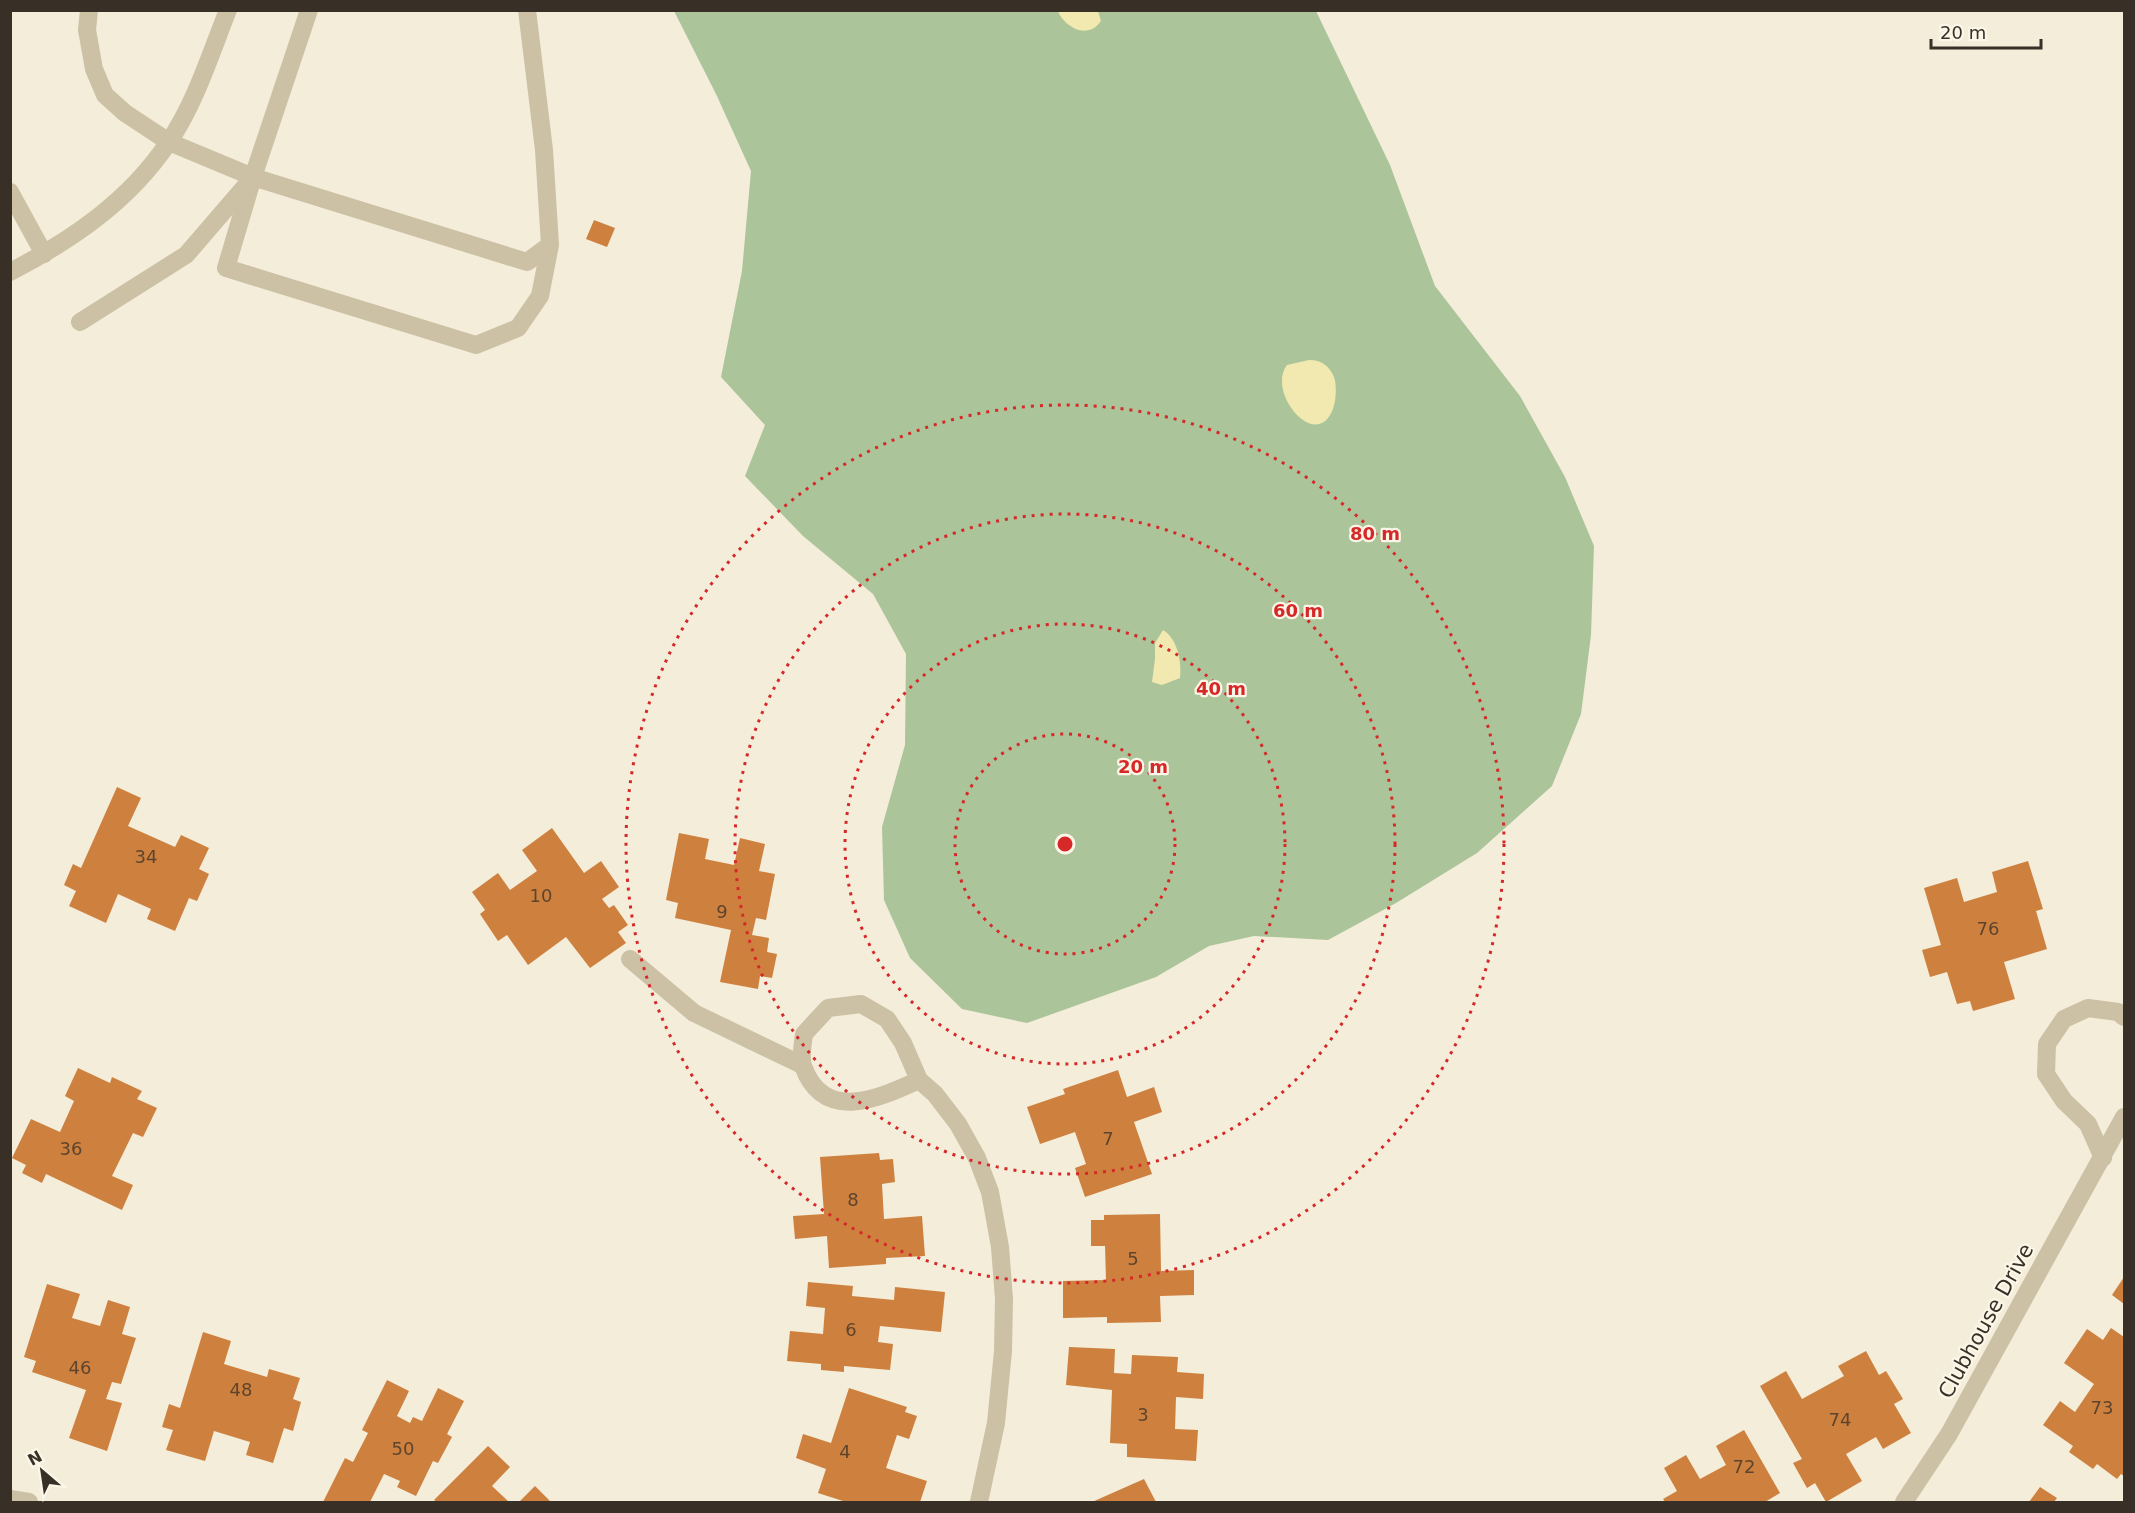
<svg xmlns="http://www.w3.org/2000/svg" width="2135" height="1513" viewBox="0 0 2135 1513" font-family="'DejaVu Sans',sans-serif">
	<rect width="100%" height="100%" fill="#f3edda"/>
	<!-- green -->
	<path fill="#acc499" d="M 674,11 L 1316,11 L 1390,165 L 1435,286 L 1520,396 L 1565,477 L 1594,546 L 1591,635 L 1581,714 L 1552,786 L 1477,853 L 1396,903 L 1328,940 L 1254,936 L 1209,946 L 1156,977 L 1027,1023 L 962,1009 L 910,958 L 884,900 L 882,827 L 905,745 L 906,654 L 873,594 L 803,536 L 745,476 L 765,425 L 721,377 L 742,271 L 751,171 L 716,94 Z"/>
	<!-- sand -->
	<g fill="#f1e9af">
		<path d="M 1058,11 L 1098,11 L 1101,21 C 1098,25 1094,29 1089,30 C 1077,34 1061,21 1058,11 Z"/>
		<path d="M 1309,360 C 1322,360 1329,366 1334,377 C 1337,386 1336,400 1333,409 C 1316,453 1266,392 1287,365 Z"/>
		<path d="M 1163,630 C 1178,639 1182,663 1180,678 L 1162,685 L 1152,682 L 1155,659 L 1155,643 Z"/>
	</g>
	<!-- building -->
	<g fill="#ce813e">
		<path d="M 594,220 L 615,228 L 607,247 L 586,239 Z"/>
		<path d="M 117,787 L 141,798 L 128,826 L 175,847 L 181,835 L 209,848 L 199,869 L 209,874 L 197,901 L 189,898 L 175,931 L 147,919 L 151,909 L 118,894 L 106,923 L 69,906 L 76,891 L 64,885 L 73,864 L 81,868 Z"/>
		<path d="M 552,828 L 584,873 L 601,861 L 619,887 L 602,899 L 609,908 L 614,905 L 628,925 L 618,932 L 626,943 L 590,968 L 566,937 L 528,965 L 507,935 L 498,941 L 480,914 L 485,910 L 472,892 L 498,873 L 510,890 L 537,871 L 522,850 Z"/>
		<path d="M 679,833 L 709,839 L 705,859 L 734,865 L 740,838 L 765,844 L 759,871 L 775,874 L 766,920 L 756,918 L 752,935 L 769,938 L 767,952 L 777,954 L 772,978 L 760,976 L 758,989 L 720,982 L 731,930 L 675,918 L 678,903 L 666,900 Z"/>
		<path d="M 2028,861 L 2043,909 L 2036,911 L 2047,949 L 2004,962 L 2015,999 L 1973,1011 L 1970,1001 L 1957,1004 L 1947,972 L 1930,977 L 1922,950 L 1941,945 L 1924,888 L 1957,878 L 1964,902 L 1997,892 L 1992,872 Z"/>
		<path d="M 78,1068 L 110,1083 L 112,1077 L 142,1091 L 137,1099 L 157,1108 L 143,1137 L 133,1133 L 112,1176 L 133,1185 L 122,1210 L 46,1174 L 42,1183 L 22,1173 L 26,1165 L 12,1158 L 31,1119 L 60,1132 L 74,1101 L 65,1096 Z"/>
		<path d="M 1118,1070 L 1127,1097 L 1154,1087 L 1162,1112 L 1134,1122 L 1152,1174 L 1085,1197 L 1075,1168 L 1086,1164 L 1075,1132 L 1040,1144 L 1027,1107 L 1065,1094 L 1063,1089 Z"/>
		<path d="M 879,1153 L 880,1160 L 893,1159 L 895,1182 L 882,1184 L 884,1219 L 922,1216 L 925,1256 L 886,1258 L 886,1264 L 829,1268 L 827,1236 L 795,1239 L 793,1216 L 824,1214 L 820,1157 Z"/>
		<path d="M 1160,1214 L 1161,1271 L 1194,1270 L 1194,1295 L 1160,1296 L 1161,1322 L 1107,1323 L 1107,1317 L 1063,1318 L 1063,1281 L 1106,1280 L 1105,1246 L 1091,1246 L 1091,1220 L 1104,1220 L 1104,1215 Z"/>
		<path d="M 2124,1277 L 2124,1304 L 2112,1295 Z"/>
		<path d="M 808,1282 L 853,1286 L 852,1296 L 894,1300 L 895,1287 L 945,1292 L 941,1332 L 880,1326 L 878,1342 L 893,1344 L 890,1370 L 844,1366 L 844,1372 L 821,1370 L 821,1364 L 787,1361 L 790,1331 L 823,1334 L 825,1308 L 806,1306 Z"/>
		<path d="M 47,1284 L 80,1294 L 72,1318 L 100,1326 L 108,1300 L 130,1307 L 122,1334 L 136,1338 L 121,1384 L 112,1382 L 106,1399 L 122,1403 L 107,1451 L 69,1438 L 86,1390 L 32,1372 L 36,1361 L 24,1357 Z"/>
		<path d="M 2111,1328 L 2124,1337 L 2124,1476 L 2121,1474 L 2117,1479 L 2097,1464 L 2093,1469 L 2069,1452 L 2073,1446 L 2043,1425 L 2060,1401 L 2075,1412 L 2094,1384 L 2064,1363 L 2087,1329 L 2103,1340 Z"/>
		<path d="M 203,1332 L 231,1341 L 224,1364 L 267,1377 L 269,1369 L 300,1378 L 293,1399 L 301,1402 L 293,1431 L 284,1428 L 273,1463 L 246,1455 L 250,1442 L 214,1431 L 205,1461 L 166,1450 L 173,1430 L 162,1427 L 169,1404 L 180,1408 Z"/>
		<path d="M 1069,1347 L 1115,1349 L 1114,1373 L 1131,1374 L 1132,1355 L 1178,1357 L 1177,1372 L 1204,1374 L 1203,1399 L 1176,1397 L 1175,1429 L 1198,1430 L 1196,1461 L 1127,1457 L 1127,1444 L 1110,1443 L 1112,1390 L 1066,1385 Z"/>
		<path d="M 1866,1351 L 1879,1375 L 1886,1371 L 1903,1399 L 1894,1404 L 1911,1433 L 1883,1449 L 1876,1437 L 1846,1454 L 1862,1481 L 1826,1502 L 1815,1483 L 1807,1488 L 1793,1463 L 1802,1459 L 1760,1386 L 1786,1371 L 1802,1399 L 1844,1376 L 1838,1366 Z"/>
		<path d="M 387,1380 L 409,1391 L 397,1416 L 410,1423 L 413,1417 L 422,1421 L 438,1388 L 464,1401 L 447,1434 L 452,1437 L 438,1463 L 433,1461 L 416,1496 L 397,1487 L 400,1481 L 384,1474 L 370,1502 L 323,1502 L 345,1458 L 353,1462 L 368,1433 L 362,1430 Z"/>
		<path d="M 849,1388 L 907,1407 L 905,1412 L 917,1416 L 909,1439 L 897,1435 L 886,1468 L 927,1481 L 920,1502 L 846,1502 L 818,1493 L 826,1469 L 796,1458 L 803,1434 L 831,1443 Z"/>
		<path d="M 1744,1430 L 1780,1493 L 1765,1502 L 1665,1502 L 1663,1499 L 1677,1491 L 1664,1468 L 1686,1455 L 1700,1479 L 1726,1465 L 1716,1446 Z"/>
		<path d="M 488,1446 L 510,1467 L 492,1486 L 509,1502 L 437,1502 L 434,1500 Z"/>
		<path d="M 1144,1479 L 1156,1502 L 1092,1502 Z"/>
		<path d="M 535,1486 L 551,1502 L 519,1502 Z"/>
		<path d="M 2040,1487 L 2057,1498 L 2054,1502 L 2029,1502 Z"/>
	</g>
	<g fill="none" stroke-linecap="round" stroke-linejoin="round">
		<!-- minor -->
		<g stroke="#ccc0a5" stroke-width="18">
			<path d="M 89,10 L 87,30 L 94,69 L 105,95 L 125,113 L 169,142 L 253,177 L 309,10"/>
			<path d="M 527,10 L 544,150 L 550,245 L 540,296 L 518,328 L 476,345 L 226,268 L 253,177 L 527,262 L 550,245"/>
			<path d="M 10,192 L 44,254"/>
			<path d="M 10,272 C 72,240 129,201 168,143 C 195,104 210,55 228,10"/>
			<path d="M 80,322 L 186,255 L 248,183"/>
			<path d="M 630,959 L 694,1013 L 802,1065"/>
			<path d="M 919,1080 C 880,1098 824,1124 803,1066 C 800,1058 803,1043 804,1034 L 828,1008 L 861,1004 L 887,1019 L 903,1043 L 919,1080 L 935,1094 L 958,1124 L 977,1158 L 990,1192 L 1000,1247 L 1004,1299 L 1003,1351 L 996,1423 L 979,1502"/>
			<path d="M 2103,1158 L 2088,1124 L 2064,1101 L 2046,1074 L 2047,1044 L 2064,1019 L 2088,1008 L 2118,1012 L 2124,1017"/>
			<path d="M 10,1499 L 29,1502"/>
			<path d="M 1904,1502 L 1949,1434 L 2124,1117"/>
		</g>
	</g>
	<!-- distance rings -->
	<g fill="none" stroke="#d62828" stroke-width="3" stroke-dasharray="3 6">
		<circle cx="1065" cy="844" r="110"/>
		<circle cx="1065" cy="844" r="220"/>
		<circle cx="1065" cy="844" r="330"/>
		<circle cx="1065" cy="844" r="439"/>
	</g>
	<g text-anchor="middle" dominant-baseline="central" stroke-width="4.5" stroke-linejoin="round" paint-order="stroke">
		<!-- number labels -->
		<g font-size="18" fill="#5e442d">
			<text x="146" y="856">34</text>
			<text x="541" y="895">10</text>
			<text x="722" y="911">9</text>
			<text x="1988" y="928">76</text>
			<text x="1108" y="1138">7</text>
			<text x="71" y="1148">36</text>
			<text x="853" y="1199">8</text>
			<text x="1133" y="1258">5</text>
			<text x="851" y="1329">6</text>
			<text x="80" y="1367">46</text>
			<text x="241" y="1389">48</text>
			<text x="2102" y="1407">73</text>
			<text x="1143" y="1414">3</text>
			<text x="1840" y="1419">74</text>
			<text x="403" y="1448">50</text>
			<text x="845" y="1451">4</text>
			<text x="1744" y="1466">72</text>
		</g>
		<!-- street labels -->
		<g font-size="21" fill="#383027" stroke="#fbf6e7">
			<text transform="translate(1986 1321) rotate(-61)">Clubhouse Drive</text>
		</g>
	</g>
	<circle cx="1065" cy="844" r="9" fill="#d62828" stroke="#fbf6e7" stroke-width="3"/>
	<g font-size="18" text-anchor="middle" font-weight="bold" fill="#d62828" stroke="#fbf6e7" stroke-width="4.5" stroke-linejoin="round" paint-order="stroke">
		<text x="1375" y="540">80 m</text>
		<text x="1298" y="617">60 m</text>
		<text x="1221" y="695">40 m</text>
		<text x="1143" y="773">20 m</text>
	</g>
	<!-- border -->
	<rect width="2135" height="1513" fill="none" stroke="#383027" stroke-width="24"/>
	<!-- north arrow -->
	<g transform="translate(42 1471) rotate(331)" stroke="#fbf6e7" stroke-width="4.5" paint-order="stroke">
	<path d="M0-4.5L10 22L0 15L-10 22Z" fill="#383027"/>
	<text y="-9" font-size="16" font-weight="bold" text-anchor="middle" fill="#383027">N</text>
	</g>
	<!-- scale -->
	<path d="M1931 39v9h110v-9" fill="none" stroke="#383027" stroke-width="3"/>
	<text x="1940" y="39" font-size="18" fill="#383027" stroke="#fbf6e7" stroke-width="4.5" paint-order="stroke">20 m</text>
</svg>
